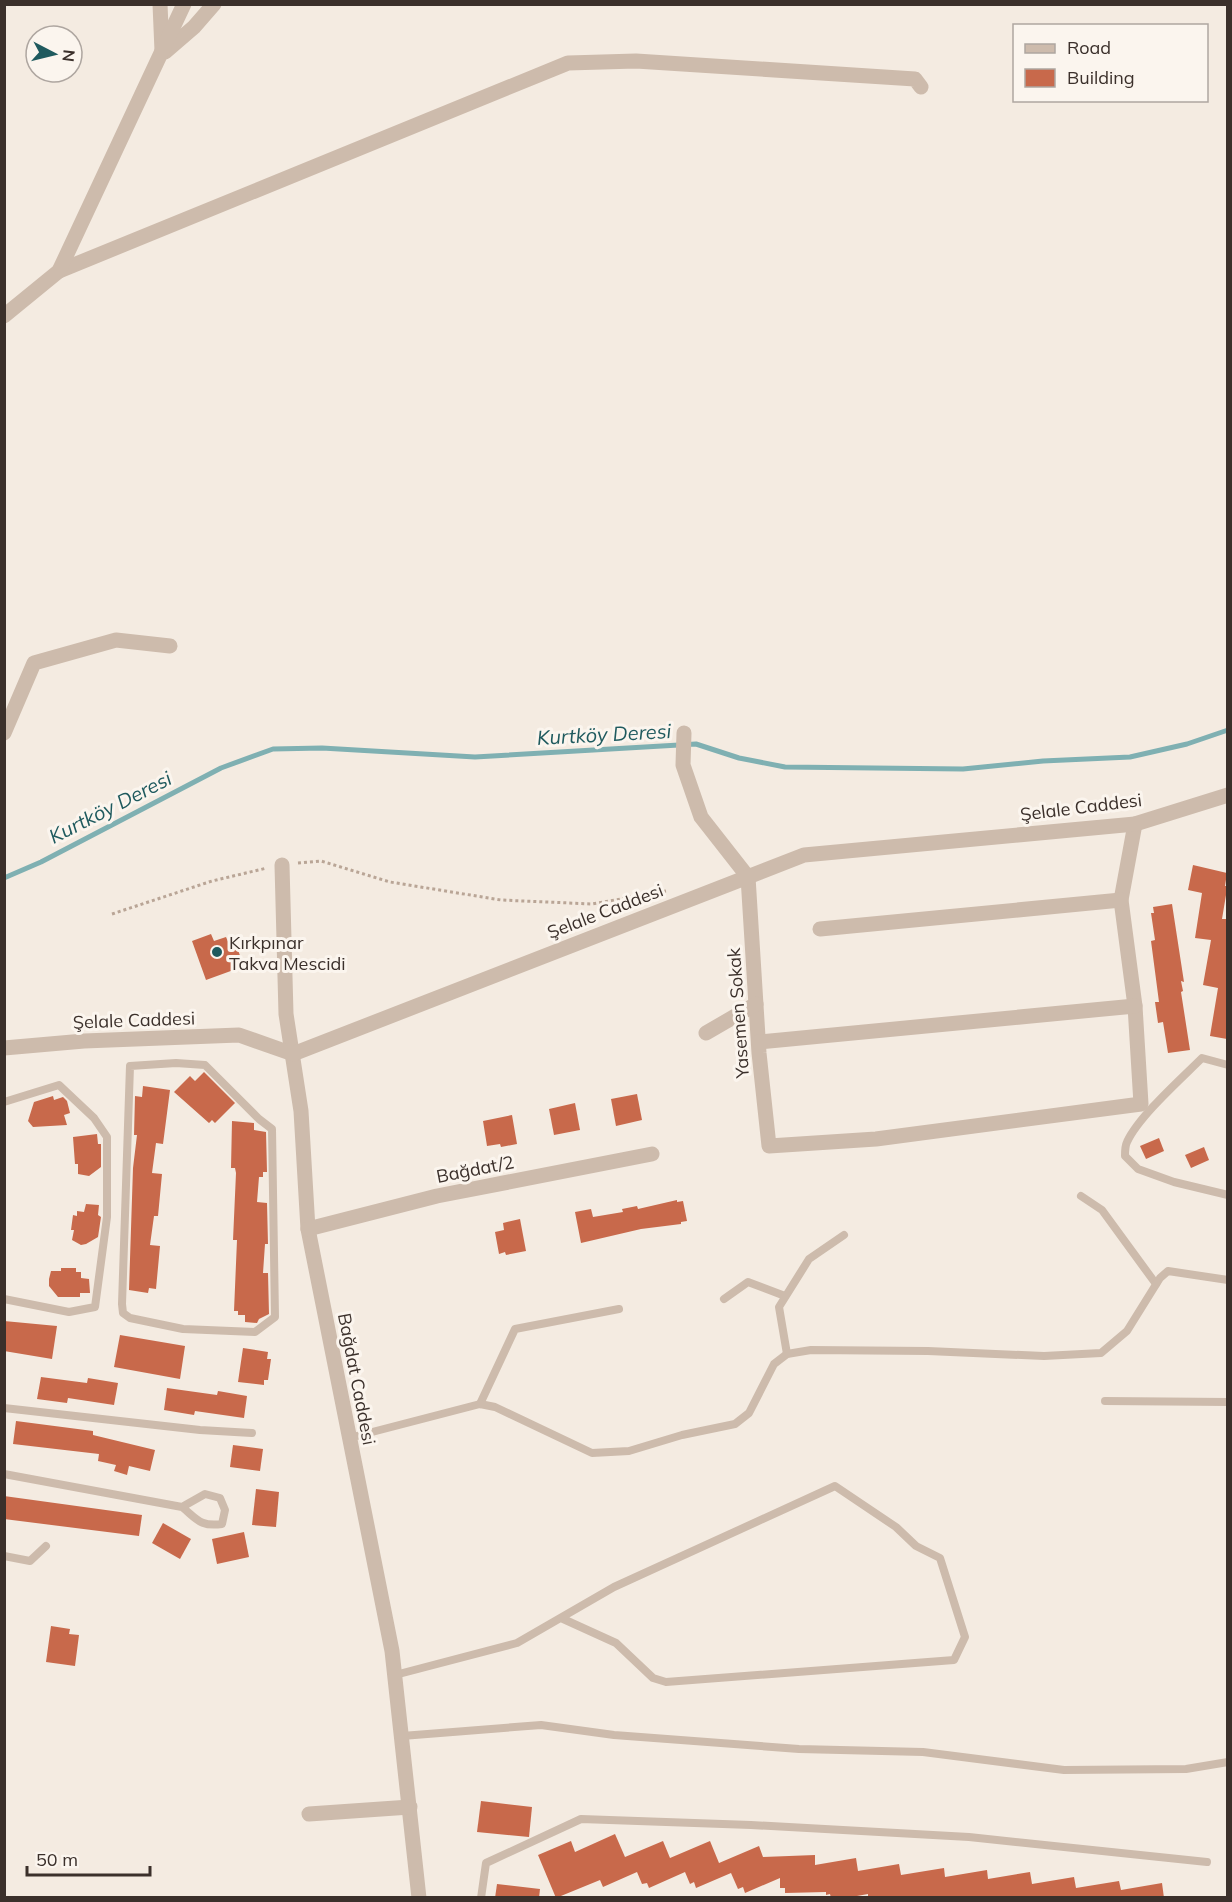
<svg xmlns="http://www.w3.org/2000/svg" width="1232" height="1902" viewBox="0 0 1232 1902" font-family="Mulish,sans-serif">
	<rect width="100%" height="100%" fill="#f4ebe1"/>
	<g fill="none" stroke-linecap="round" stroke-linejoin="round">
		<!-- stream -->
		<path stroke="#7fb0b2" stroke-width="5" d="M 4,878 L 41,862 L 221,768 L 273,749 L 322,748 L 475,757 L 696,744 L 739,758 L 785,767 L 963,769 L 1043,761 L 1130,757 L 1187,744 L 1228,730"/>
	</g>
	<!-- building -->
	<g fill="#c8694b">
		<path d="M 1193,865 L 1227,873 L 1225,886 L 1227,886 L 1227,889 L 1222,919 L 1227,919 L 1227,1039 L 1210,1036 L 1218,988 L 1203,985 L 1211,940 L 1195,938 L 1202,893 L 1188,890 Z"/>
		<path d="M 1172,904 L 1184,982 L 1181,981 L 1183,991 L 1181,992 L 1190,1050 L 1168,1053 L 1163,1022 L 1158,1023 L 1155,1002 L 1159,1002 L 1151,941 L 1155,940 L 1151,913 L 1154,913 L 1153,907 Z"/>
		<path d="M 211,934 L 214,941 L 226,937 L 229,944 L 235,942 L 242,961 L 237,962 L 239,968 L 206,980 L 192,941 Z"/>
		<path d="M 204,1072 L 235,1103 L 215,1123 L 212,1120 L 209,1123 L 174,1092 L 190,1076 L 195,1081 Z"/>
		<path d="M 143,1086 L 170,1090 L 163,1144 L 156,1143 L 152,1173 L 162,1174 L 158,1216 L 154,1216 L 150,1245 L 160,1246 L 156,1289 L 149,1288 L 148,1293 L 129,1290 L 133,1168 L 137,1135 L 134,1135 L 135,1096 L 142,1097 Z"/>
		<path d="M 637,1094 L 642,1120 L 616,1126 L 611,1099 Z"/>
		<path d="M 53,1096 L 54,1100 L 63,1097 L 67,1101 L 70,1113 L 64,1115 L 67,1125 L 33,1127 L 28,1121 L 34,1102 Z"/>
		<path d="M 575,1103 L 580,1130 L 554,1135 L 549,1109 Z"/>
		<path d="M 512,1115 L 517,1144 L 501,1147 L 500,1144 L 487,1146 L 483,1121 Z"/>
		<path d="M 232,1121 L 254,1123 L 254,1130 L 266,1132 L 267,1172 L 263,1172 L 263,1177 L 259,1177 L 257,1202 L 267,1203 L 268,1244 L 265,1244 L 263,1273 L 268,1273 L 269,1314 L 259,1319 L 257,1323 L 245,1322 L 245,1315 L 238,1315 L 238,1311 L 234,1311 L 237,1240 L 233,1240 L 236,1173 L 235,1168 L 231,1168 Z"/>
		<path d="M 97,1134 L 98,1144 L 101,1144 L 101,1167 L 89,1176 L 78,1174 L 78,1164 L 75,1164 L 73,1137 Z"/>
		<path d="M 1159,1138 L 1164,1151 L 1146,1159 L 1140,1146 Z"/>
		<path d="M 1204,1147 L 1209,1160 L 1191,1168 L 1185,1155 Z"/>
		<path d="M 677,1200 L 677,1202 L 683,1201 L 687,1221 L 681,1222 L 681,1224 L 641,1229 L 581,1243 L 575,1212 L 591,1209 L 593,1217 L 623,1212 L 622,1209 L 637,1206 L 638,1209 Z"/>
		<path d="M 86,1204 L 99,1205 L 98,1215 L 101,1217 L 98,1237 L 86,1244 L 81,1245 L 72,1240 L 74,1230 L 71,1230 L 73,1215 L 77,1216 L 77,1211 L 84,1212 Z"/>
		<path d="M 520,1219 L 526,1251 L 506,1255 L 505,1252 L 499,1254 L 495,1232 L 504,1230 L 503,1223 Z"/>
		<path d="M 61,1268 L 76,1268 L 76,1272 L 81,1272 L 81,1278 L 89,1279 L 90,1293 L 80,1293 L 80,1297 L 58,1297 L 49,1286 L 49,1279 L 51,1271 L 61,1271 Z"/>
		<path d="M 4,1321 L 57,1326 L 52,1359 L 4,1351 Z"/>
		<path d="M 120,1335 L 185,1346 L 180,1379 L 114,1367 Z"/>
		<path d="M 243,1348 L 268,1352 L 267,1359 L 271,1359 L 268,1380 L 264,1380 L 264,1385 L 238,1382 Z"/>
		<path d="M 41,1377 L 87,1383 L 88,1378 L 118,1383 L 114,1405 L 68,1398 L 67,1403 L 37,1399 Z"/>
		<path d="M 167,1388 L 217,1395 L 218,1391 L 247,1396 L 244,1418 L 195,1411 L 194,1415 L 164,1410 Z"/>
		<path d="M 16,1421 L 93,1431 L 93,1435 L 155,1450 L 150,1471 L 129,1466 L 127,1475 L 114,1471 L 116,1465 L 98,1461 L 99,1454 L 13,1444 Z"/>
		<path d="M 233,1445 L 263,1449 L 260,1471 L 230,1467 Z"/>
		<path d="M 256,1489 L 279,1492 L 276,1527 L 252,1525 Z"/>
		<path d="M 4,1496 L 142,1515 L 139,1536 L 4,1519 Z"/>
		<path d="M 163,1523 L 191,1539 L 180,1559 L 152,1543 Z"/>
		<path d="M 244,1532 L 249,1557 L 217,1564 L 212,1539 Z"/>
		<path d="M 51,1626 L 70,1629 L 69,1634 L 79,1635 L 75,1666 L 46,1662 Z"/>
		<path d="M 481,1801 L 532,1807 L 529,1837 L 477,1832 Z"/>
		<path d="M 615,1834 L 625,1857 L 663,1841 L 670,1858 L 710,1841 L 719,1863 L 759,1846 L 763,1857 L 815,1855 L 815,1865 L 856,1858 L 858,1871 L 899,1864 L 901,1875 L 944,1868 L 945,1877 L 987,1870 L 988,1879 L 1030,1872 L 1032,1884 L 1074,1877 L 1076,1888 L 1119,1881 L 1121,1890 L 1162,1883 L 1164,1898 L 868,1898 L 868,1894 L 846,1898 L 831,1898 L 830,1894 L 826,1895 L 826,1892 L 785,1893 L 785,1888 L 780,1888 L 780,1878 L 745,1893 L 743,1887 L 738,1889 L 731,1873 L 696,1888 L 694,1882 L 690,1884 L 685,1872 L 649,1888 L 647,1883 L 642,1884 L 637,1872 L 603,1887 L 600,1880 L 556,1898 L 538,1855 L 571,1841 L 575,1852 Z"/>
		<path d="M 497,1884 L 540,1889 L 539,1898 L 495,1898 Z"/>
	</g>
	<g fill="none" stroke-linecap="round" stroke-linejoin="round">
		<!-- path -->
		<g stroke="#b9a596" stroke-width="3" stroke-dasharray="3 3" stroke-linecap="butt">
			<path d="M 298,863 L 321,861 L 390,882 L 501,900 L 592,904 L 666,891"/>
			<path d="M 112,914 L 212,881 L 267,868"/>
		</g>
		<!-- service -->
		<g stroke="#cdbbac" stroke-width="8">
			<path d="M 176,1063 L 205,1065 L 259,1119 L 272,1129 L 275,1317 L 255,1332 L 183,1329 L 130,1318 L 123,1313 L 122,1304 L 130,1066 Z"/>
			<path d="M 1228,1065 L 1202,1058 C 1181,1079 1139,1116 1127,1142 C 1125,1146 1125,1151 1125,1156 L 1138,1169 L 1174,1182 L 1228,1195"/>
			<path d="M 4,1102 L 59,1085 L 94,1118 L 107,1137 L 107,1217 L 95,1307 L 69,1312 L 4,1299"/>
			<path d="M 1081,1196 L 1102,1210 L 1156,1284"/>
			<path d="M 724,1299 L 748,1282 L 785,1296"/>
			<path d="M 787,1354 L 779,1307 L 809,1259 L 844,1235"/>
			<path d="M 1105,1401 L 1228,1402"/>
			<path d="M 480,1404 L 515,1329 L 619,1309"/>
			<path d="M 4,1408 L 200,1430 L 252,1433"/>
			<path d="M 349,1438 L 480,1404 L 495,1407 L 592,1453 L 629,1451 L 682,1435 L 735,1424 L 749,1413 L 774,1364 L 787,1354 L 811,1350 L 928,1351 L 1044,1356 L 1101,1353 L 1127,1331 L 1160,1278 L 1168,1271 L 1228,1280"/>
			<path d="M 4,1474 L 182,1507 C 197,1519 200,1527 222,1524 L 225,1510 L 220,1498 L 205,1494 L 182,1507"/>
			<path d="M 4,1556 L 30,1561 L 46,1546"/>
			<path d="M 395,1675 L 517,1643 L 614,1587 L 835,1486 L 896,1527 L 916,1546 L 940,1558 L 965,1637 L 954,1660 L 666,1682 L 653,1678 L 616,1643 L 561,1618"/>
			<path d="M 402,1736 L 541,1725 L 614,1735 L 799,1749 L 923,1752 L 1064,1770 L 1186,1769 L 1228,1762"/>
			<path d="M 481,1898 L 486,1863 L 581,1819 L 751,1825 L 969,1837 L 1207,1862"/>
		</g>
		<!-- minor -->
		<g stroke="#cdbbac" stroke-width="15">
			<path d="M 160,4 L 162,51"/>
			<path d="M 165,52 L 194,27 L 214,4"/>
			<path d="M 59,271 L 568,63 L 636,61 L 915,79 L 921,87"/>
			<path d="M 4,316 L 59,271 L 184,4"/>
			<path d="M 4,733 L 34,663 L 116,640 L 170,646"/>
			<path d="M 684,733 L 683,765 L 701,817 L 748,877 L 759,1053 L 769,1146 L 876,1139 L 1141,1104 L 1135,1006 L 1121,900 L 1135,824"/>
			<path d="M 282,865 L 286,1014 L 301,1111 L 308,1229 L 392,1651 L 419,1898"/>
			<path d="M 820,929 L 1121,900"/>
			<path d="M 706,1033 L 756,1004"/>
			<path d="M 759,1042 L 1135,1006"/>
			<path d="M 4,1048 L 84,1041 L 239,1035 L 293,1054 L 804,855 L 1135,824 L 1228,795"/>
			<path d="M 308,1229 L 437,1196 L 652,1154"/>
			<path d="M 309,1814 L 410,1807"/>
		</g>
	</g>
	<!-- markers -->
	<circle fill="#1f5a5e" stroke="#fbf5ee" stroke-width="2" cx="217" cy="952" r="6"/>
	<g text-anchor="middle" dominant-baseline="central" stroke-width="6" stroke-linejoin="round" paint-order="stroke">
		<!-- street labels -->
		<g font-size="18" fill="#3b302b" stroke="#fbf5ee">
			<text transform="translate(1081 807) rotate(-7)">Şelale Caddesi</text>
			<text transform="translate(605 911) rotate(-21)">Şelale Caddesi</text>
			<text transform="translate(738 1013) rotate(-94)">Yasemen Sokak</text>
			<text transform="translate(134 1020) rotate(-2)">Şelale Caddesi</text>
			<text transform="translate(475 1169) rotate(-11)">Bağdat/2</text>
			<text transform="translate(357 1379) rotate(79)">Bağdat Caddesi</text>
		</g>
		<!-- poi labels -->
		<g font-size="18" fill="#3b302b" stroke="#fbf5ee" text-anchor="start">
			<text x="229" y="942">Kırkpınar<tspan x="229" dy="21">Takva Mescidi</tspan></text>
		</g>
		<!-- water labels -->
		<g font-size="20" font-style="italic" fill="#1f5a5e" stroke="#fbf5ee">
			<text transform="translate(604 734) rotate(-3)">Kurtköy Deresi</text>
			<text transform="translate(110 807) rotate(-27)">Kurtköy Deresi</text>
		</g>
	</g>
	<!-- border -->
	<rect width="1232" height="1902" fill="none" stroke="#3b302b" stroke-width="12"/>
	<!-- legend -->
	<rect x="1013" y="24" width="195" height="78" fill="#fbf5ee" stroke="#aea6a0" stroke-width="1.5"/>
	<rect x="1025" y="44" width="30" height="9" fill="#cdbbac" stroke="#aea6a0" stroke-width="1.5"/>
	<text x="1067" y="54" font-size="18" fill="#3b302b">Road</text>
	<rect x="1025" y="69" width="30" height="18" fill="#c8694b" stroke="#aea6a0" stroke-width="1.5"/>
	<text x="1067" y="84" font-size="18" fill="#3b302b">Building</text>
	<!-- north arrow -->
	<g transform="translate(54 54) rotate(97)"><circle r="28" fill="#fbf5ee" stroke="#aea6a0" stroke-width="1.5"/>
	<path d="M0-4.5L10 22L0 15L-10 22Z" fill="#1f5a5e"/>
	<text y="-9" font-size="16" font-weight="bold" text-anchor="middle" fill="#3b302b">N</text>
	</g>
	<!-- scale -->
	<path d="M27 1866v9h123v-9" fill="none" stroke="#3b302b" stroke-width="3"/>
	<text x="36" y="1866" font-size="18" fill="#3b302b" stroke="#fbf5ee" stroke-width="4.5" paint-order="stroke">50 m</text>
</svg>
